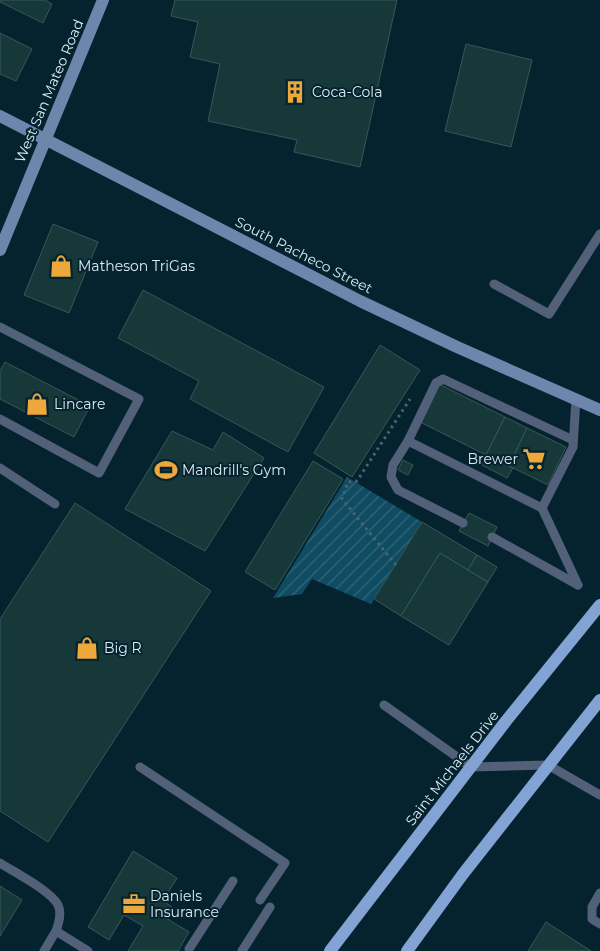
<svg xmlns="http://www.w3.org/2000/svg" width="600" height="951" viewBox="0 0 600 951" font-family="Montserrat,sans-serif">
	<defs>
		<pattern id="garden-furrows" width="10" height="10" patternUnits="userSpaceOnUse" patternTransform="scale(1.25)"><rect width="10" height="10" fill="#0f4c62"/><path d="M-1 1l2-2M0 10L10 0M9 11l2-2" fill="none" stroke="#316679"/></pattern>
	</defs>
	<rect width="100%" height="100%" fill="#05232f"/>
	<!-- garden -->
	<path fill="url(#garden-furrows)" d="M 347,477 L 422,522 L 374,599 L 371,604 L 312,579 L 302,594 L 273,598 Z"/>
	<!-- building -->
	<g fill="#173839" stroke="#345859">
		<path d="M 0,0 L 45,0 L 52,4 L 43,23 L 0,2 Z"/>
		<path d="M 175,0 L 397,0 L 360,167 L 294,152 L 297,140 L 208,121 L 220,64 L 190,57 L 198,22 L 171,16 Z"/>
		<path d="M 0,33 L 32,49 L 16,81 L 0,74 Z"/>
		<path d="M 466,44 L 532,60 L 511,147 L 445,131 Z"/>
		<path d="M 53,224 L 98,242 L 69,313 L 24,295 Z"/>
		<path d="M 143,290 L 324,387 L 288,452 L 190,399 L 199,381 L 118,338 Z"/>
		<path d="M 380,345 L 420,370 L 352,477 L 314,453 Z"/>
		<path d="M 5,362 L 90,406 L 74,437 L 0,399 L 0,371 Z"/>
		<path d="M 439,384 L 505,417 L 486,455 L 420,422 Z"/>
		<path d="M 505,417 L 527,428 L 509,466 L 513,468 L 507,478 L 478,463 L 483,453 L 486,455 Z"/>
		<path d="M 527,428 L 566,447 L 548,485 L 509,466 Z"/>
		<path d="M 172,431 L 213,450 L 223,432 L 264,458 L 205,551 L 125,509 Z"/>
		<path d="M 403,460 L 413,465 L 408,475 L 398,470 Z"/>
		<path d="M 313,461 L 343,479 L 275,590 L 245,572 Z"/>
		<path d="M 75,503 L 211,591 L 48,842 L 0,811 L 0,619 Z"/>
		<path d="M 469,513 L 497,527 L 488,546 L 459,531 Z"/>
		<path d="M 422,522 L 477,555 L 468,570 L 440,553 L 401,616 L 374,599 Z"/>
		<path d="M 440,553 L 488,582 L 449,645 L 401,616 Z"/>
		<path d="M 477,555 L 497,567 L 488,582 L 468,570 Z"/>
		<path d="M 133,851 L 177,878 L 163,901 L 172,907 L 166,918 L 189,932 L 178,951 L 128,951 L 143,926 L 124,915 L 109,940 L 88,927 Z"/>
		<path d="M 0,886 L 22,900 L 0,936 Z"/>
		<path d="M 546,922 L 591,951 L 528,951 Z"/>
	</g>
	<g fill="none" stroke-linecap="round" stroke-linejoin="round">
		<!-- path -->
		<path stroke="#4c6570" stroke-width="3" stroke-dasharray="2.5 4" stroke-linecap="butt" d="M 396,565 L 342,499 L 348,482 L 357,481 L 410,399"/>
		<!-- lane -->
		<g stroke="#526179" stroke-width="9">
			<path d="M 494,284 L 549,314 L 600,234"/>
			<path d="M 0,327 L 139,399 L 99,473 L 0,419"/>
			<path d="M 576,399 L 573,447 L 542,508 L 578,585"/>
			<path d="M 408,441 L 542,508"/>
			<path d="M 0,468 L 55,504"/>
			<path d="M 463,523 L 398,490 L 391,477 L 393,465 L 408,441 L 436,383 L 443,379 L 573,440"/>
			<path d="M 492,537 L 578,585"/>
			<path d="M 384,705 L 471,767 L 548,765 L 600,795"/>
			<path d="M 140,767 L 285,863 L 260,900"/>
			<path d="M 0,863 C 14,872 51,891 58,905 C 62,913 59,923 56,931"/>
			<path d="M 600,893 L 592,907 L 592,919 L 600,924"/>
			<path d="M 189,949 L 233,881"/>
			<path d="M 44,951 L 56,931 L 88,951"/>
			<path d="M 242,951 L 270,907"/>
		</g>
		<!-- secondary -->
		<g stroke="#6d86ac" stroke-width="12">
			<path d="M 0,116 L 360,301 L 457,347 L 600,410"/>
			<path d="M 0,250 L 103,0"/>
		</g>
		<!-- primary -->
		<g stroke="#83a3d4" stroke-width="12">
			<path d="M 330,951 L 506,721 L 600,605"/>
			<path d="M 407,951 L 463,874 L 600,700"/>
		</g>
	</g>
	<!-- icons -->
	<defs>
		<symbol id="building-bare" viewBox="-9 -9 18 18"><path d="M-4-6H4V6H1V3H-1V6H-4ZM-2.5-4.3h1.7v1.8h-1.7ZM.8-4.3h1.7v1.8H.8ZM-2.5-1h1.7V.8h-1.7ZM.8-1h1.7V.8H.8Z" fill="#eda83b" stroke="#05232f" stroke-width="2.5" paint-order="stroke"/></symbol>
		<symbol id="shop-bare" viewBox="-9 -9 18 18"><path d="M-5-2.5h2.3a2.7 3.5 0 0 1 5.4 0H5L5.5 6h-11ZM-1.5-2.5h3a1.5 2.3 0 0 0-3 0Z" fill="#eda83b" stroke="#05232f" stroke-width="2.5" paint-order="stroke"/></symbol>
		<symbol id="supermarket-bare" viewBox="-9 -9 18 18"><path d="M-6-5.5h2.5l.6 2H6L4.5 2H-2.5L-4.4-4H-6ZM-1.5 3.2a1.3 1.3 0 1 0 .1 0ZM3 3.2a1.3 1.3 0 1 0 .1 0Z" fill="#eda83b" stroke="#05232f" stroke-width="2.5" paint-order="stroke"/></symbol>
		<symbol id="stadium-bare" viewBox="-9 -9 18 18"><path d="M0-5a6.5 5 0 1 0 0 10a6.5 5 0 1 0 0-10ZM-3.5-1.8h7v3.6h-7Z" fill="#eda83b" stroke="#05232f" stroke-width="2.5" paint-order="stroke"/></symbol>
		<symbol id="office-bare" viewBox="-9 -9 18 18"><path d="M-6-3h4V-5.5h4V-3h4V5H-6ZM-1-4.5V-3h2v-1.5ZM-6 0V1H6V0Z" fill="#eda83b" stroke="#05232f" stroke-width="2.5" paint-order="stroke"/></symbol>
	</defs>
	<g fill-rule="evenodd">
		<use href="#building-bare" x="279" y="76" width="32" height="32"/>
		<use href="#shop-bare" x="45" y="250" width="32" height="32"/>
		<use href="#shop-bare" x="21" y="388" width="32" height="32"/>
		<use href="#supermarket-bare" x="518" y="443" width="32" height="32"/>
		<use href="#stadium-bare" x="150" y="454" width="32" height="32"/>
		<use href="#shop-bare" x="71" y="632" width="32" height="32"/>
		<use href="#office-bare" x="118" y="888" width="32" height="32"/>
	</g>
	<g text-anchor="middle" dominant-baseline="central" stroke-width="4" stroke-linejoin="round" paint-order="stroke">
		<!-- street labels -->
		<g font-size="14" fill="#dbebf3" stroke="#05232f">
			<text transform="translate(49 91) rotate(-67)">West San Mateo Road</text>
			<text transform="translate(304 255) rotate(27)">South Pacheco Street</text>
			<text transform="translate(452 768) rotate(-52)">Saint Michaels Drive</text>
		</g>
		<!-- poi labels -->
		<g font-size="14" fill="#dbebf3" stroke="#05232f" text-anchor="start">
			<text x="312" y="92">Coca-Cola</text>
			<text x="78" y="266">Matheson TriGas</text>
			<text x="54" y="404">Lincare</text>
			<text x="518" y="459" text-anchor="end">Brewer</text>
			<text x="182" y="470">Mandrill's Gym</text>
			<text x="104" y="648">Big R</text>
			<text x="150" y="896">Daniels<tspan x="150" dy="16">Insurance</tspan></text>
		</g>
	</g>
</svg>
